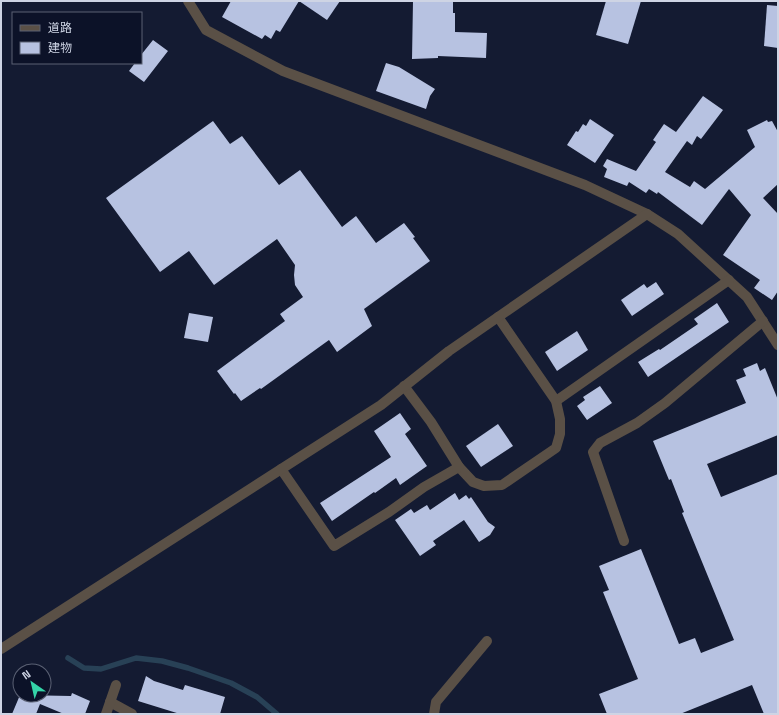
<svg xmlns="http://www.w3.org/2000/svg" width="779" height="715" viewBox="0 0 779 715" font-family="'Space Grotesk','Noto Sans JP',sans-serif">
	<rect width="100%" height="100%" fill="#141b32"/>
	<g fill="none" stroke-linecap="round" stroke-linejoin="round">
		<!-- stream -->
		<path stroke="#284156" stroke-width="5.5" d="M 68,658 L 84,668 L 101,669 L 136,658 L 162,661 L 188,668 L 231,683 L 257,697 L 277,714"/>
	</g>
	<!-- building -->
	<g fill="#b7c2e1">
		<path d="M 231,1 L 299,1 L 280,32 L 276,30 L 271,39 L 265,35 L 262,39 L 222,17 Z"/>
		<path d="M 299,1 L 340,1 L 327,20 Z"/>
		<path d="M 413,1 L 453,1 L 453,13 L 455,13 L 455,32 L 487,33 L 486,58 L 438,56 L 438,58 L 412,59 Z"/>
		<path d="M 606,1 L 641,1 L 628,44 L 596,35 Z"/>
		<path d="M 767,5 L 778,6 L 778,48 L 764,46 Z"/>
		<path d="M 153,40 L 168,51 L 144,82 L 129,71 L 135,63 L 141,63 L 141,55 Z"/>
		<path d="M 386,63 L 399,67 L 435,89 L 430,96 L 426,109 L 376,91 Z"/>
		<path d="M 703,96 L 723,110 L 701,139 L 697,136 L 692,145 L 687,141 L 665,172 L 690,187 L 694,181 L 705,189 L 755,147 L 747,130 L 767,120 L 768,122 L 772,121 L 778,132 L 778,184 L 763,198 L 778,214 L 778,291 L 772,300 L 754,288 L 760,280 L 723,255 L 751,215 L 729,189 L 702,225 L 658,192 L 657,194 L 649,189 L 646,193 L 629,182 L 627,186 L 604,177 L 607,169 L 603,166 L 607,159 L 636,171 L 656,142 L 653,140 L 664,124 L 676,132 Z"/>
		<path d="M 590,119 L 614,135 L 595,163 L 567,145 L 576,131 L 578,132 L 583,124 L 586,126 Z"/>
		<path d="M 213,121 L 230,144 L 242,136 L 279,185 L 300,170 L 342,227 L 356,216 L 376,243 L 404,223 L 415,237 L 413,238 L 430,261 L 364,309 L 372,326 L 337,352 L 329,340 L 261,389 L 260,388 L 241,401 L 235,393 L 234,394 L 217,371 L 285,321 L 280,314 L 303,297 L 295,285 L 294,275 L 295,265 L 277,239 L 214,285 L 189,251 L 160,272 L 106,198 Z"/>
		<path d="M 656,282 L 664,294 L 632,316 L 621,300 L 644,284 L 647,288 Z"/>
		<path d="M 717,303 L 729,322 L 648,377 L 638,362 L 659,349 L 660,350 L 698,324 L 694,319 Z"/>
		<path d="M 189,313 L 213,317 L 208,342 L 184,338 Z"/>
		<path d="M 577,331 L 588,350 L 557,371 L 545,352 Z"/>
		<path d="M 757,363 L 760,371 L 765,368 L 778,400 L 778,435 L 707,464 L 721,497 L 778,474 L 778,714 L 764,714 L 752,685 L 680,714 L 607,714 L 599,694 L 638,679 L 603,592 L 609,590 L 599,566 L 641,549 L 679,644 L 695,638 L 701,653 L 734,640 L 682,513 L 684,512 L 671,479 L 669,480 L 653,441 L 746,403 L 736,380 L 746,376 L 743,369 Z"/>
		<path d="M 600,386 L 612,403 L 587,420 L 577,406 L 585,400 L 583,397 Z"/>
		<path d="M 400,413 L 411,429 L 405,434 L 427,466 L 400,485 L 396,478 L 375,493 L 374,492 L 332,521 L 320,503 L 391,457 L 374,431 Z"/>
		<path d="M 498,424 L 513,446 L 481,467 L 466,446 Z"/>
		<path d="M 455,493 L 459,500 L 466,495 L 469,499 L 471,497 L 488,522 L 495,527 L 490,535 L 479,542 L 464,520 L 433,541 L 436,545 L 420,556 L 395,520 L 411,509 L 414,513 L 427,505 L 430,510 Z"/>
		<path d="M 146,676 L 154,681 L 183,690 L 185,685 L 225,697 L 220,714 L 180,714 L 138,701 Z"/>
		<path d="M 72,693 L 90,701 L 85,714 L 64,714 L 40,704 L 36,714 L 12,714 L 20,695 L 71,696 Z"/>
	</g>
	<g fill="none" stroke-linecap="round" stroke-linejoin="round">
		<!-- minor -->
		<g stroke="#5a5046" stroke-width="10">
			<path d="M 188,1 L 206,30 L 283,71 L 585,185 L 647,214 L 678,234 L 747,297 L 778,345"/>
			<path d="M 556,401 L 729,280"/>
			<path d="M 459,467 L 473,482 L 484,486 L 502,485 L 556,448 L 560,434 L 560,419 L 556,401 L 498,317"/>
			<path d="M 281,469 L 334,546 L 389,512 L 424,487 L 459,467 L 431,422 L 404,386"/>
			<path d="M 624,541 L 593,452 L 600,443 L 637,423 L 665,403 L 763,321"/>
			<path d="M 110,702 L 132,714"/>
			<path d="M 106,714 L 116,685"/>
			<path d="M 434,714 L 436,702 L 487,641"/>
		</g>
		<!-- tertiary -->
		<path stroke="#5a5046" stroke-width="10" d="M 1,649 L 381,405 L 449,351 L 647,214"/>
	</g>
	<!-- border -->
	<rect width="779" height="715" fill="none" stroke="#ced4e4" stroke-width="4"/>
	<!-- legend -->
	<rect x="12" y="12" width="130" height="52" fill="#0c1228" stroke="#5a6073"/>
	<rect x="20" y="25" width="20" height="6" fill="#5a5046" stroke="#5a6073"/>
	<text x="48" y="32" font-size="12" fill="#ced4e4">道路</text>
	<rect x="20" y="42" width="20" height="12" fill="#b7c2e1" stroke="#5a6073"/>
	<text x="48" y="52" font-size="12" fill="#ced4e4">建物</text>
	<!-- north arrow -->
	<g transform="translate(32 683) rotate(326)"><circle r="19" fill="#0c1228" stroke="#5a6073"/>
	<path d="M0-3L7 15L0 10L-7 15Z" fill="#34d4a8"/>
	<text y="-6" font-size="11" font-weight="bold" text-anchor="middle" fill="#ced4e4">N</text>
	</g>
</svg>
